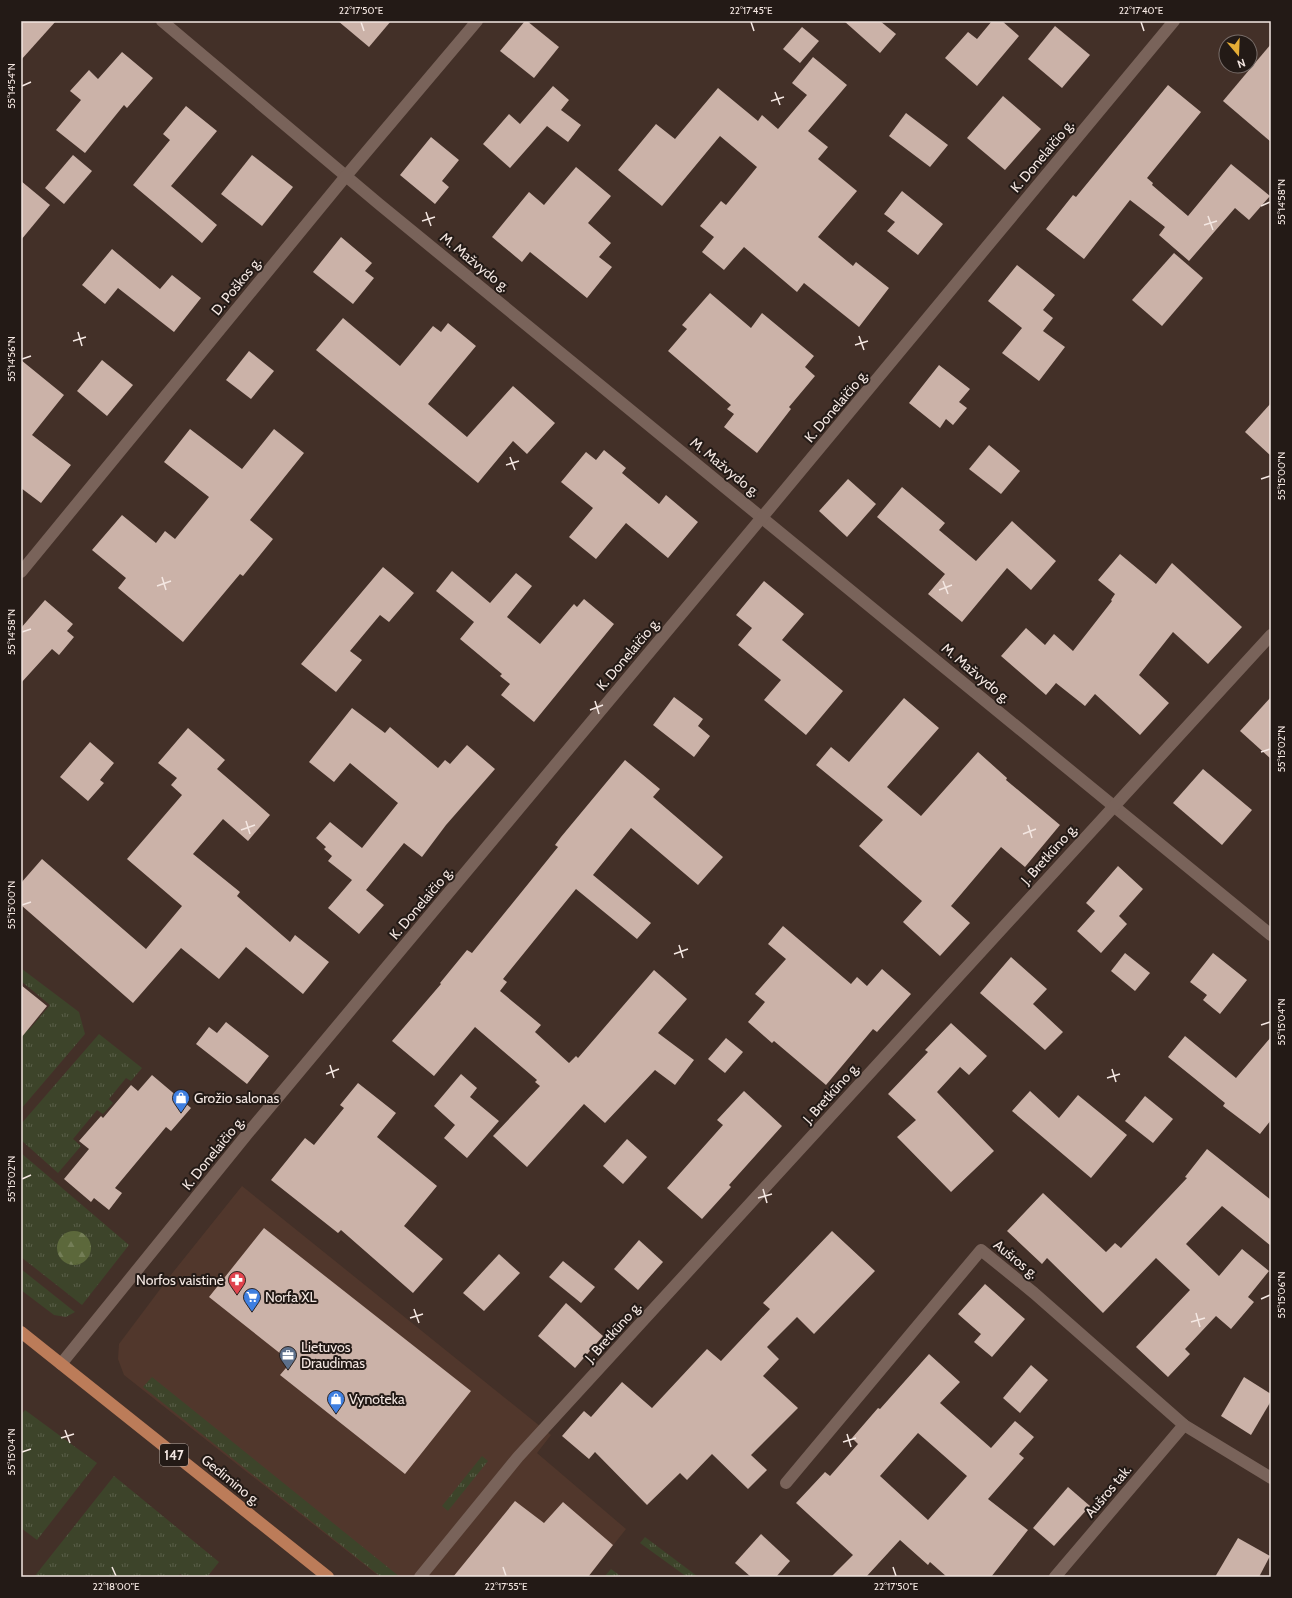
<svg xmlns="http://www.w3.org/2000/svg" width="1292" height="1598" viewBox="0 0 1292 1598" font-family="Cabin,sans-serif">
	<defs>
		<pattern id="grass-tufts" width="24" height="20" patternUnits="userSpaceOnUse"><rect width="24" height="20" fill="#3d442a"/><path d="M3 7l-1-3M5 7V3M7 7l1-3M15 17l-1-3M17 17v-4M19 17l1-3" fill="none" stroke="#5a5f49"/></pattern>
		<pattern id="forest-firs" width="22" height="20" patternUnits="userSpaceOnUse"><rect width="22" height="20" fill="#5c683b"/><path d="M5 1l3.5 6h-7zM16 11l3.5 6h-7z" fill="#747e57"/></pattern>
	</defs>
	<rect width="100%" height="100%" fill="#433028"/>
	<!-- built -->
	<path fill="#51372c" d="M 242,1186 L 551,1435 L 537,1453 L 626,1529 L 588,1577 L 380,1577 L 124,1375 L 118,1359 L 119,1344 L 170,1276 Z"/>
	<!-- grass -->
	<g fill="url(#grass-tufts)">
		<path d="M 22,969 L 79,1012 L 85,1034 L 21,1109 L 21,1024 L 29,1030 L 50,1005 L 21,981 Z"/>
		<path d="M 99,1034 L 142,1068 L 131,1081 L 126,1078 L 109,1099 L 113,1103 L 103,1114 L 97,1110 L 73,1139 L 81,1146 L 58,1173 L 21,1140 L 21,1124 Z"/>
		<path d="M 21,1153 L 129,1245 L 82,1305 L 21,1257 Z"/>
		<path d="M 21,1269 L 75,1312 L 66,1317 L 54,1315 L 21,1290 Z"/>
		<path d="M 152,1377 L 400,1577 L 381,1577 L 143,1387 Z"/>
		<path d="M 25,1410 L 97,1463 L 37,1540 L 21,1528 L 21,1415 Z"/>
		<path d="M 482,1456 L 488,1461 L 448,1511 L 442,1506 Z"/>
		<path d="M 114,1476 L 219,1562 L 207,1577 L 184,1577 L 180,1574 L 178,1577 L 34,1577 Z"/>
		<path d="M 645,1537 L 697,1576 L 687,1577 L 640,1543 Z"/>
		<path d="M 611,1569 L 622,1577 L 604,1577 Z"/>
	</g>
	<!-- forest -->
	<circle fill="url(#forest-firs)" cx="74" cy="1248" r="17"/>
	<!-- building -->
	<g fill="#cbb2a8" fill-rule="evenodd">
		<path d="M 21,21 L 56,21 L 21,60 Z"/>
		<path d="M 338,21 L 391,21 L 369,47 Z"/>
		<path d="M 525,21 L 527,21 L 559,47 L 534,78 L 500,51 Z"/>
		<path d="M 844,21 L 880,21 L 896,34 L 880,53 Z"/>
		<path d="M 992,21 L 1002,21 L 1019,36 L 977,86 L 945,58 L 968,32 L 977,39 Z"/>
		<path d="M 1055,26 L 1090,55 L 1062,88 L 1028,59 Z"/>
		<path d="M 802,27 L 819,41 L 800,63 L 783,49 Z"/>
		<path d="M 1271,44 L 1271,142 L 1223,101 Z"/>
		<path d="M 122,52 L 153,78 L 127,108 L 124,105 L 85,153 L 56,130 L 81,100 L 70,91 L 89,70 L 98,79 Z"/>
		<path d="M 813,57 L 847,85 L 808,131 L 828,147 L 818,159 L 857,191 L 818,237 L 853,266 L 856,262 L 889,288 L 859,327 L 804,283 L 797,292 L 744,247 L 724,270 L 702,252 L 714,237 L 700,226 L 721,201 L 726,205 L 757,167 L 720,136 L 662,206 L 618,170 L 656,124 L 675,139 L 718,88 L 758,121 L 762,115 L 778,129 L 807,95 L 792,83 Z"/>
		<path d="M 1168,85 L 1201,112 L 1147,178 L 1153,183 L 1152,185 L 1188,216 L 1231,164 L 1270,196 L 1249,220 L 1235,208 L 1189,261 L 1159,235 L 1165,227 L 1130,200 L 1084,259 L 1046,229 L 1073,195 L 1076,197 Z"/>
		<path d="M 553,86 L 569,100 L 561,110 L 581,125 L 568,142 L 547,126 L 510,168 L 483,144 L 509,114 L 520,124 Z"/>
		<path d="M 1003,96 L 1041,129 L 1005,170 L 967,138 Z"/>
		<path d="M 186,106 L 217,131 L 171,186 L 217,225 L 202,243 L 133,185 L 170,140 L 163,134 Z"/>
		<path d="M 906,113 L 948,145 L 930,167 L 889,136 Z"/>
		<path d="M 431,137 L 459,160 L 442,181 L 449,187 L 435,204 L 400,175 Z"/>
		<path d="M 73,155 L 92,171 L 64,204 L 45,188 Z"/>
		<path d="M 252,155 L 293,187 L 262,226 L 221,194 Z"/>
		<path d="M 576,167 L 611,196 L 588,223 L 611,243 L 599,257 L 612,267 L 587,298 L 530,252 L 522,262 L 492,237 L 529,192 L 544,205 Z"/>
		<path d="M 21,181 L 50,205 L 21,240 Z"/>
		<path d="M 902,191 L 943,224 L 918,255 L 887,231 L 895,222 L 884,214 Z"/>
		<path d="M 341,237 L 372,263 L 365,271 L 374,278 L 353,304 L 313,272 Z"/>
		<path d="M 112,249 L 160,289 L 172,275 L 201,298 L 174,332 L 118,288 L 105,304 L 82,285 Z"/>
		<path d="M 1174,253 L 1203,278 L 1162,326 L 1132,300 Z"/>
		<path d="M 1017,265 L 1055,295 L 1043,310 L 1053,318 L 1043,331 L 1065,347 L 1039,381 L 1002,353 L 1022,328 L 988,301 Z"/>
		<path d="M 710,293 L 751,328 L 762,313 L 814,356 L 805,367 L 815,376 L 789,407 L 791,409 L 757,453 L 724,427 L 734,414 L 727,409 L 731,405 L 668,351 L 687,329 L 682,325 Z"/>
		<path d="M 343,318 L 400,366 L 433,326 L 441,332 L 448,323 L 476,346 L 428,404 L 467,437 L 513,386 L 555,423 L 527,454 L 513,441 L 478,483 L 316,350 Z"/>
		<path d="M 249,351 L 274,371 L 251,399 L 226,380 Z"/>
		<path d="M 21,360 L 64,395 L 32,435 L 71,465 L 41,503 L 21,488 Z"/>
		<path d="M 102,360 L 133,385 L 107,416 L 77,391 Z"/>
		<path d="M 939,365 L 970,389 L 959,402 L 967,408 L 953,425 L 946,419 L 940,428 L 909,403 Z"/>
		<path d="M 1271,403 L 1271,456 L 1245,432 Z"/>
		<path d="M 190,429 L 242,469 L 274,429 L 304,453 L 250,520 L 273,539 L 243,576 L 240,574 L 183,642 L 118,588 L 126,578 L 92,550 L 122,515 L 156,543 L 165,531 L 175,539 L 209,497 L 164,462 Z"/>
		<path d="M 989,445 L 1020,471 L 1001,494 L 969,469 Z"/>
		<path d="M 604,450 L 626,468 L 622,473 L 659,504 L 666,495 L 698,522 L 668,558 L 626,523 L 596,559 L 569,537 L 593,508 L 561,482 L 586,452 L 596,460 Z"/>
		<path d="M 848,479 L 876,504 L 847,537 L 819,511 Z"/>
		<path d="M 902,487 L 945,523 L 939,530 L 976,561 L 1012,521 L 1056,561 L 1031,590 L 1007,568 L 962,622 L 928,594 L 945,574 L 877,517 Z"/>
		<path d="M 1120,554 L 1156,584 L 1172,563 L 1242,627 L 1208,664 L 1173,632 L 1139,675 L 1169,703 L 1140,735 L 1095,694 L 1085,706 L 1056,683 L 1046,695 L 1001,656 L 1026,628 L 1045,645 L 1054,634 L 1073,651 L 1112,601 L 1111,600 L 1115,594 L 1098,580 Z"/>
		<path d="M 383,567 L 414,593 L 389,622 L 380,615 L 350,651 L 362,660 L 336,692 L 301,664 Z"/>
		<path d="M 452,571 L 490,603 L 516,573 L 532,586 L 507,617 L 540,644 L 574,604 L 577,607 L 584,599 L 614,624 L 534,722 L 501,695 L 510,684 L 500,676 L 502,674 L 460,639 L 474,622 L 436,591 Z"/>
		<path d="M 764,581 L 804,614 L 782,640 L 843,691 L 806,735 L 764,700 L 781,680 L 738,645 L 752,628 L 736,615 Z"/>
		<path d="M 45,600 L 73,624 L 67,631 L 74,637 L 59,655 L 52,649 L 21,683 L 21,628 Z"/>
		<path d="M 674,697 L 703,719 L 698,726 L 710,736 L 694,757 L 653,725 Z"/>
		<path d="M 1271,697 L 1271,759 L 1240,731 Z"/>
		<path d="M 904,698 L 939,728 L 887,787 L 921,816 L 978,752 L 1007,778 L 1006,780 L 1060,825 L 1025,867 L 1001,847 L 951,906 L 970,923 L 940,956 L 903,922 L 922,901 L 859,846 L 883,820 L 816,765 L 831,747 L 849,762 Z"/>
		<path d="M 352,708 L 385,733 L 390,727 L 438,768 L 445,760 L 450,764 L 467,745 L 495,769 L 446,825 L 422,857 L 404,843 L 366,890 L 384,905 L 359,934 L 328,908 L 352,880 L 328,861 L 332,856 L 324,849 L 326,847 L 316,838 L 330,822 L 362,848 L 398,803 L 350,763 L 334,782 L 309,762 Z"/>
		<path d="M 188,728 L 225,760 L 217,769 L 270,815 L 248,841 L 223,819 L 193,854 L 240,892 L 237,896 L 290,942 L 295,935 L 329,962 L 303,994 L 246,947 L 219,979 L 181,948 L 133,1003 L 21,905 L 21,883 L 42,859 L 146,949 L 182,906 L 127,859 L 182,795 L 171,785 L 177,778 L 158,763 Z"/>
		<path d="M 90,742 L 114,763 L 100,780 L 104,783 L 88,801 L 60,777 Z"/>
		<path d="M 625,760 L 660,789 L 653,797 L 723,857 L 698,885 L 631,828 L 593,875 L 651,923 L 637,939 L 576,889 L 503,979 L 507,982 L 500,991 L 541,1025 L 535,1032 L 569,1063 L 576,1056 L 578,1058 L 654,970 L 687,999 L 658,1033 L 694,1060 L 675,1085 L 655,1070 L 605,1123 L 584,1104 L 527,1167 L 493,1136 L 540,1086 L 535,1082 L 537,1080 L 475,1027 L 434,1076 L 392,1041 L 441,984 L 440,983 L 467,950 L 472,953 L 558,847 L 555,845 L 561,837 Z"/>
		<path d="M 1203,769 L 1252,810 L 1222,845 L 1173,803 Z"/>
		<path d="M 1118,866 L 1143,889 L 1119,916 L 1127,924 L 1101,953 L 1077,931 L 1095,911 L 1086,903 Z"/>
		<path d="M 783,926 L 851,984 L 857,977 L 867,986 L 882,969 L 911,994 L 877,1032 L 873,1029 L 826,1085 L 774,1041 L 772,1043 L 748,1022 L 765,1002 L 755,994 L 786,959 L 768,944 Z"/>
		<path d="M 1125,953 L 1150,973 L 1135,991 L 1111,971 Z"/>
		<path d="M 1213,953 L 1247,980 L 1220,1014 L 1203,1000 L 1207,995 L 1190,982 Z"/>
		<path d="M 1011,957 L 1047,989 L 1033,1004 L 1063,1032 L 1045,1050 L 980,993 Z"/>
		<path d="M 21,985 L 47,1006 L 21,1038 Z"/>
		<path d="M 226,1022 L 269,1056 L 247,1084 L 196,1044 L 209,1027 L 217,1033 Z"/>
		<path d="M 951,1023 L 987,1056 L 969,1075 L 960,1067 L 937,1092 L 994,1151 L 951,1192 L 897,1137 L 916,1120 L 888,1094 L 928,1052 L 925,1050 Z"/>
		<path d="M 1185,1036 L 1236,1078 L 1271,1037 L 1271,1120 L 1260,1134 L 1223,1106 L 1225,1103 L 1168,1057 Z"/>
		<path d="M 726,1038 L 743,1052 L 725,1073 L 708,1059 Z"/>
		<path d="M 461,1074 L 477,1088 L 470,1097 L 499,1121 L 467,1158 L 444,1138 L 455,1125 L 434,1106 Z"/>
		<path d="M 152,1075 L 191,1108 L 171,1131 L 166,1127 L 115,1188 L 122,1193 L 109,1210 L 94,1198 L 91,1202 L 64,1179 L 89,1149 L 79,1141 L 101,1116 L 103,1118 L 131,1085 L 138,1091 Z"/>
		<path d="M 358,1083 L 396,1113 L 377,1137 L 437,1186 L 404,1226 L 443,1259 L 413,1293 L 341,1230 L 338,1233 L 271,1180 L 305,1138 L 314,1145 L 344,1108 L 340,1105 Z"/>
		<path d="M 744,1091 L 782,1126 L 729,1185 L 731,1187 L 702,1219 L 667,1188 L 723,1125 L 717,1120 Z"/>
		<path d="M 1030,1091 L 1059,1118 L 1078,1095 L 1127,1135 L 1091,1178 L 1012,1111 Z"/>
		<path d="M 1145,1096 L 1173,1119 L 1153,1143 L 1125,1121 Z"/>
		<path d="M 627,1139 L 647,1157 L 623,1184 L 603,1166 Z"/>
		<path d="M 1207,1149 L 1271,1200 L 1271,1246 L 1222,1206 L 1186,1244 L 1219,1276 L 1242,1249 L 1269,1271 L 1248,1297 L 1254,1302 L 1231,1329 L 1216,1316 L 1185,1349 L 1190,1354 L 1168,1377 L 1136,1347 L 1190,1290 L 1156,1258 L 1103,1313 L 1047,1258 L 1042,1264 L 1007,1231 L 1043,1193 L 1106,1252 L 1115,1243 L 1121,1248 L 1187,1178 L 1185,1177 Z"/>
		<path d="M 264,1228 L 471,1391 L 405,1474 L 280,1375 L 291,1362 L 209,1297 Z"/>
		<path d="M 832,1231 L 875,1271 L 814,1334 L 797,1317 L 767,1347 L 779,1359 L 763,1376 L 798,1408 L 751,1455 L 767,1470 L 748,1489 L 712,1454 L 687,1480 L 680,1473 L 647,1505 L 595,1452 L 589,1459 L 562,1436 L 584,1411 L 591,1417 L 622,1382 L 652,1408 L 707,1349 L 721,1361 L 770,1309 L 763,1303 Z"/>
		<path d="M 639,1240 L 663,1262 L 638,1290 L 614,1269 Z"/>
		<path d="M 499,1254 L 520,1273 L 484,1311 L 463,1293 Z"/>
		<path d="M 563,1261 L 595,1287 L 581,1303 L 549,1277 Z"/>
		<path d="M 985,1284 L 1025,1319 L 992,1357 L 974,1342 L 981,1334 L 958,1314 Z"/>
		<path d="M 566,1303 L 603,1336 L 575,1368 L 538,1336 Z"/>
		<path d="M 929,1354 L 960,1382 L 940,1403 L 991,1448 L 1015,1421 L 1034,1437 L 1019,1454 L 1024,1458 L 988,1499 L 1028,1530 L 991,1577 L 947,1577 L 930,1562 L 928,1565 L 900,1540 L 866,1577 L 831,1577 L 853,1555 L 796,1503 L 825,1472 L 830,1476 L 858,1444 L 852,1438 L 878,1408 L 880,1409 ZM 918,1433 L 967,1476 L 928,1520 L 880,1476 Z"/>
		<path d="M 1031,1365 L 1048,1380 L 1020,1413 L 1003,1398 Z"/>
		<path d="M 1244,1377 L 1271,1394 L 1271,1401 L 1251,1435 L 1221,1416 Z"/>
		<path d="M 1068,1487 L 1090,1506 L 1054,1546 L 1033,1528 Z"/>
		<path d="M 515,1501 L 544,1523 L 563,1502 L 613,1545 L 588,1577 L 453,1577 Z"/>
		<path d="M 761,1534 L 790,1561 L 776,1577 L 751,1577 L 735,1563 Z"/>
		<path d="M 1238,1538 L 1270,1556 L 1259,1577 L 1215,1577 Z"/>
	</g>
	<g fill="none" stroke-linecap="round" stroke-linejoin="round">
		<!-- street -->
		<g stroke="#79635a" stroke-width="12">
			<path d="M 162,21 L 379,204 L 1271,935"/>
			<path d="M 21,572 L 346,176 L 477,21"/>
			<path d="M 61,1364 L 248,1133 L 784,491 L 1174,21"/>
			<path d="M 786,1483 L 981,1250 L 1034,1293 L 1184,1425 L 1271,1478"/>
			<path d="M 420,1577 L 518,1457 L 1271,635"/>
			<path d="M 1055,1577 L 1184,1425"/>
		</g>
		<!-- primary -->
		<path stroke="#bc7c59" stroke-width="12" d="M 21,1332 L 328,1577"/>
	</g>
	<!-- ticks -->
	<path fill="none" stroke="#f4e7e2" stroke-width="1.5" d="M 361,22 L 364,31M 751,22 L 754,31M 1141,22 L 1144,31M 22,86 L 31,82M 775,92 L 780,105M 771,101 L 784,97M 1261,206 L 1270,202M 426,212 L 431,226M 1208,216 L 1213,230M 422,221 L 435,217M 1204,225 L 1217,221M 78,332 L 82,346M 859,336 L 864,350M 73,341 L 86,337M 855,345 L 868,341M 22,359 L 31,356M 510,457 L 515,470M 506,465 L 519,461M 1261,479 L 1270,476M 162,577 L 166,590M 943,581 L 948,594M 157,586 L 171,581M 939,590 L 952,585M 22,632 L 31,629M 595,701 L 599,714M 590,710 L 603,705M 1261,752 L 1270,749M 246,821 L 250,834M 1028,825 L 1032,838M 241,830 L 255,825M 1023,834 L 1036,829M 22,905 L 31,902M 679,945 L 683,958M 674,954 L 688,949M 1261,1025 L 1270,1022M 330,1065 L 334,1078M 1112,1069 L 1116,1082M 326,1074 L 339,1069M 1107,1078 L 1120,1074M 22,1179 L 31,1175M 763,1189 L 767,1203M 758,1198 L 772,1194M 1261,1299 L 1270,1295M 414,1309 L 419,1323M 1196,1313 L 1200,1327M 410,1318 L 423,1314M 1191,1322 L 1205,1318M 65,1430 L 70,1443M 847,1434 L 851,1447M 61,1438 L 74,1434M 843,1442 L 856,1438M 22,1452 L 31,1449M 112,1567 L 116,1576M 503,1567 L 506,1576M 893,1567 L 896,1576"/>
	<!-- icons -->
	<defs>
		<symbol id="shop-pin" viewBox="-11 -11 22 30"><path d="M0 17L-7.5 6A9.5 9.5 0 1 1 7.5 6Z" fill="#3f7fe0" stroke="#231a16"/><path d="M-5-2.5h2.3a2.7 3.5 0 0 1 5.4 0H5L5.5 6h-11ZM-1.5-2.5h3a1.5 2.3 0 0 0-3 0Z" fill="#fff"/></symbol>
		<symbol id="pharmacy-pin" viewBox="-11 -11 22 30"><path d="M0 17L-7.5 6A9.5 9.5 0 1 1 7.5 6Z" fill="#e0444e" stroke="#231a16"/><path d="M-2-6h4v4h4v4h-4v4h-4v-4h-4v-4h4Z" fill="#fff"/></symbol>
		<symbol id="supermarket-pin" viewBox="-11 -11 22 30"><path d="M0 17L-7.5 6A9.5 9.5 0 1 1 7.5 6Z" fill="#3f7fe0" stroke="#231a16"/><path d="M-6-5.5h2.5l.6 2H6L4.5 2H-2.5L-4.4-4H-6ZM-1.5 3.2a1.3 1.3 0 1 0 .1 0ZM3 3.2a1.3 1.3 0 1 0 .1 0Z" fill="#fff"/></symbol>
		<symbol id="office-pin" viewBox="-11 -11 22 30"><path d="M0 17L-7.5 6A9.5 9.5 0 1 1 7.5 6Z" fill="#5c6f8a" stroke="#231a16"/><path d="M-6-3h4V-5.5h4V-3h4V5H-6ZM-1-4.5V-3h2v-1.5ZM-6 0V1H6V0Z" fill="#fff"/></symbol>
	</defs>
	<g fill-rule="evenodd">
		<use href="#shop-pin" x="171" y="1088" width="20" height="27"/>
		<use href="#pharmacy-pin" x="227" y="1270" width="20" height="27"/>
		<use href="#supermarket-pin" x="242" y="1287" width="20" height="27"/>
		<use href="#office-pin" x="278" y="1345" width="20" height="27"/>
		<use href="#shop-pin" x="326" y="1389" width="20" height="27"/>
	</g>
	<g text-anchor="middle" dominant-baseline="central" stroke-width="4" stroke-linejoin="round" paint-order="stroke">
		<!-- shield labels -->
		<rect fill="#231a16" stroke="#b5aaa5" stroke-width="1" x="160" y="1444" width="28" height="22" rx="3"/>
		<g font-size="13" font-weight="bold" fill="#f4e7e2">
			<text x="174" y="1455">147</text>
		</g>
		<!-- street labels -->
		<g font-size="14" fill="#f4e7e2" stroke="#231a16">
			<text transform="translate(1042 156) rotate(-50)">K. Donelaičio g.</text>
			<text transform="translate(475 262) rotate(39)">M. Mažvydo g.</text>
			<text transform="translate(236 286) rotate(-51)">D. Poškos g.</text>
			<text transform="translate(836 406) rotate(-50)">K. Donelaičio g.</text>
			<text transform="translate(725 467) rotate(39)">M. Mažvydo g.</text>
			<text transform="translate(628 654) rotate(-50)">K. Donelaičio g.</text>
			<text transform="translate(976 673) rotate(40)">M. Mažvydo g.</text>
			<text transform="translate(1049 854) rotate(-48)">J. Bretkūno g.</text>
			<text transform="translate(421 903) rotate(-50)">K. Donelaičio g.</text>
			<text transform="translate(831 1093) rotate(-48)">J. Bretkūno g.</text>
			<text transform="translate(213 1153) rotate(-51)">K. Donelaičio g.</text>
			<text transform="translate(1016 1259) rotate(39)">Aušros g.</text>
			<text transform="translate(613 1332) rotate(-48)">J. Bretkūno g.</text>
			<text transform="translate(231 1480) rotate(39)">Gedimino g.</text>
			<text transform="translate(1108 1491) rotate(-50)">Aušros tak.</text>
		</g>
		<!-- poi labels -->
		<g font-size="14" fill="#f4e7e2" stroke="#231a16" text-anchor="start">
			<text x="194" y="1098">Grožio salonas</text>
			<text x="224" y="1280" text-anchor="end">Norfos vaistinė</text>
			<text x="265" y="1297">Norfa XL</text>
			<text x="301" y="1347">Lietuvos<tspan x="301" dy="16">Draudimas</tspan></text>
			<text x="349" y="1399">Vynoteka</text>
		</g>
	</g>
	<!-- border -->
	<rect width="1292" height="1598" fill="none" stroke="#231a16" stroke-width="44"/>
	<!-- north arrow -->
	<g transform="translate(1238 54) rotate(161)"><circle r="19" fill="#231a16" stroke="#776c68"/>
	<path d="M0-3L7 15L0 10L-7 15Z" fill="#e5ad36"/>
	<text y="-6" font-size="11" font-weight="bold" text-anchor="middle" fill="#f4e7e2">N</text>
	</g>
	<rect x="22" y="22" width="1248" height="1554" fill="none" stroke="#f4e7e2" stroke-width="1.5"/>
	<g font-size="10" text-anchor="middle" fill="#f4e7e2">
		<text x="361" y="14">22°17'50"E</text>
		<text x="751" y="14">22°17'45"E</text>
		<text x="1141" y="14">22°17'40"E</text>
		<text transform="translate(11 86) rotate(-90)" y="4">55°14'54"N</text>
		<text transform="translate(1281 202) rotate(-90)" y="4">55°14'58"N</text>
		<text transform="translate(11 359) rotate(-90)" y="4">55°14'56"N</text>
		<text transform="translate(1281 476) rotate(-90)" y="4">55°15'00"N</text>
		<text transform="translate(11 632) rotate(-90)" y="4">55°14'58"N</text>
		<text transform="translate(1281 749) rotate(-90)" y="4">55°15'02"N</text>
		<text transform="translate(11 905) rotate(-90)" y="4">55°15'00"N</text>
		<text transform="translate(1281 1022) rotate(-90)" y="4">55°15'04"N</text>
		<text transform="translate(11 1179) rotate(-90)" y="4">55°15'02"N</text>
		<text transform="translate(1281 1295) rotate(-90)" y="4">55°15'06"N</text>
		<text transform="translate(11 1452) rotate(-90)" y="4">55°15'04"N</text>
		<text x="116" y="1590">22°18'00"E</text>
		<text x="506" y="1590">22°17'55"E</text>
		<text x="896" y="1590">22°17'50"E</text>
	</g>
</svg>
